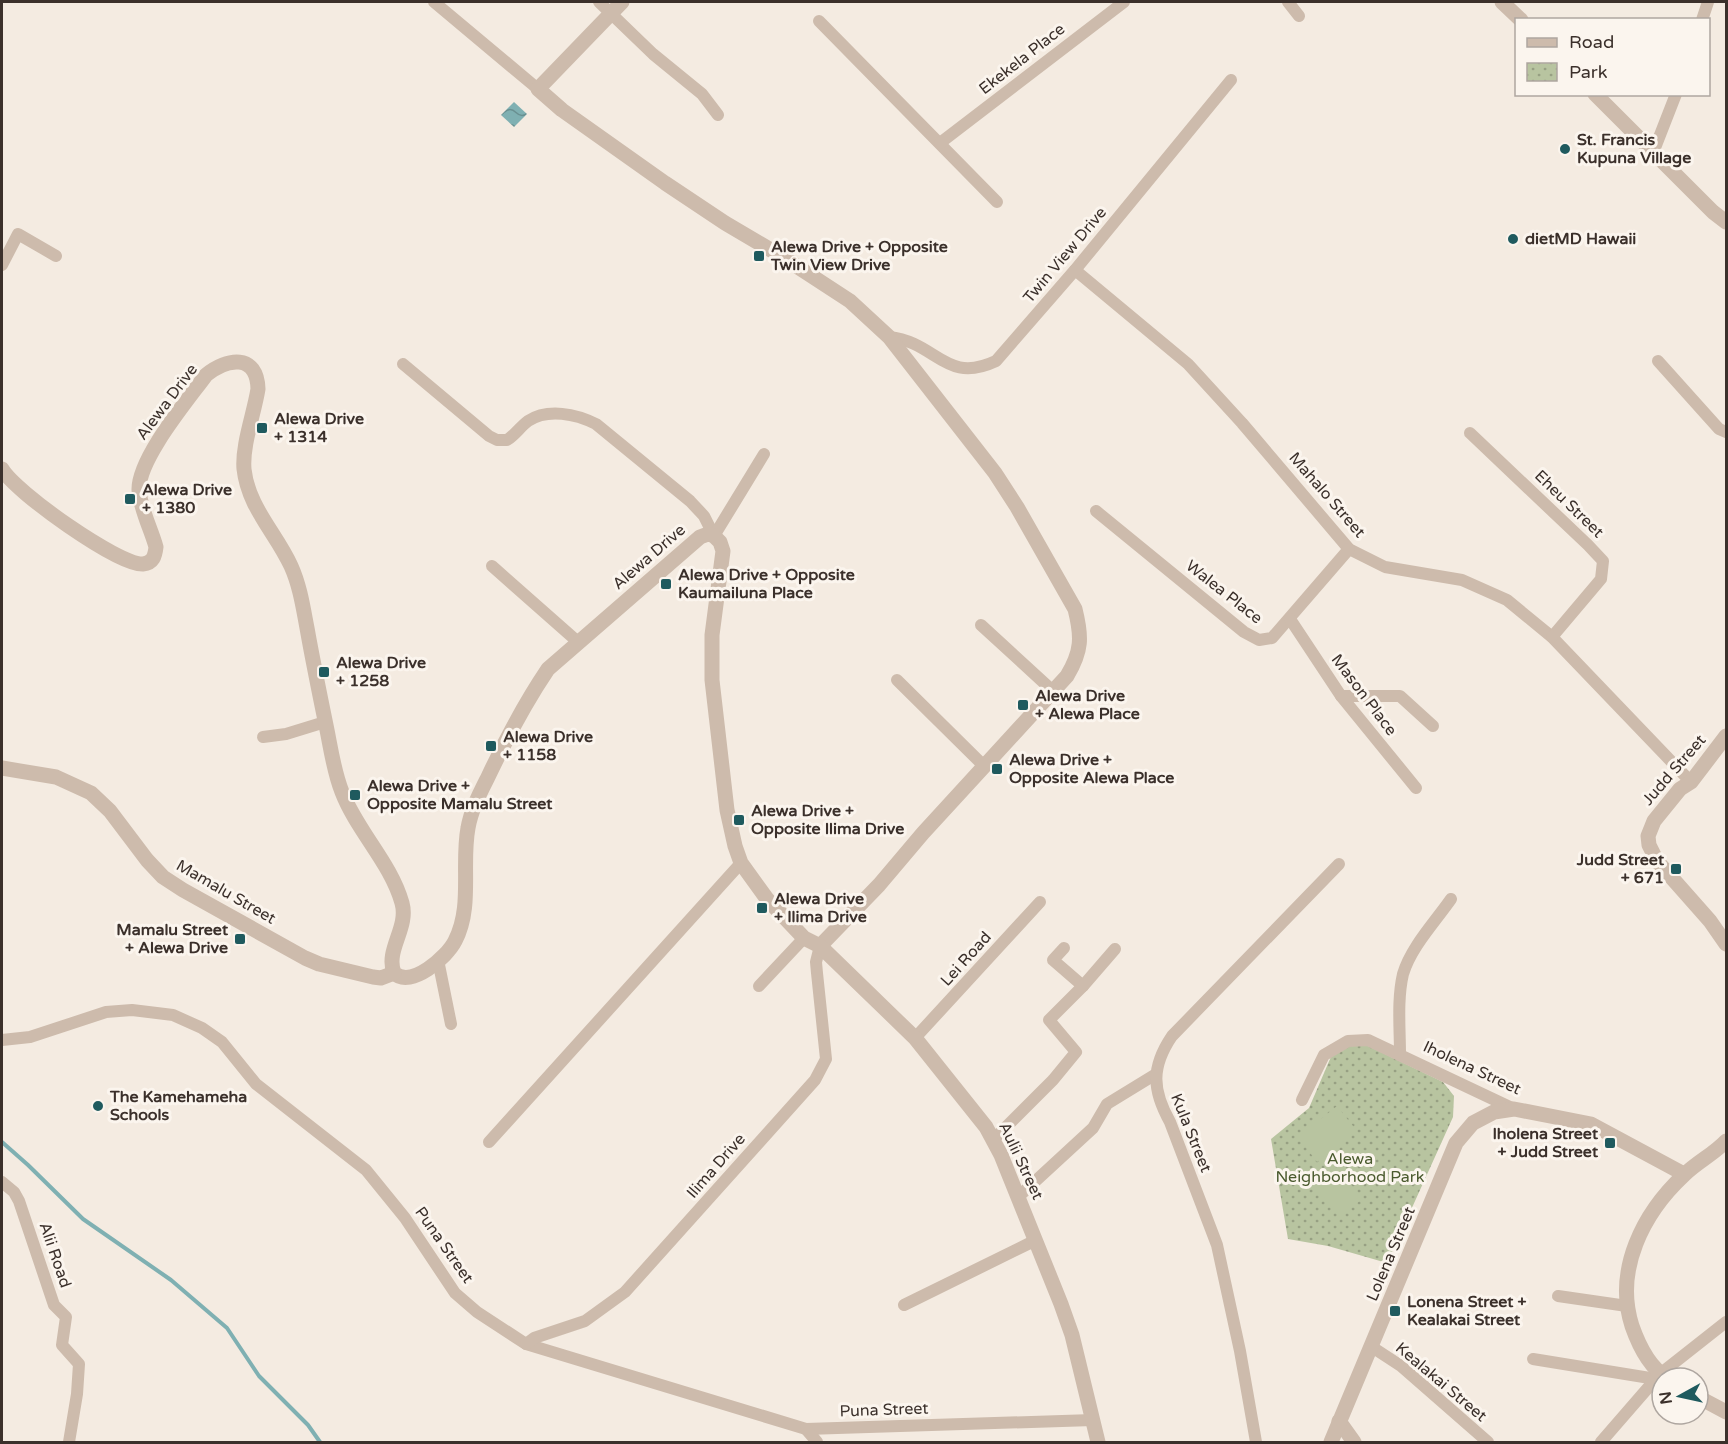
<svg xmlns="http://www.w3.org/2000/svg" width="1728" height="1444" viewBox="0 0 1728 1444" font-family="'Varela Round',sans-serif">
	<defs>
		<pattern id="park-dots" width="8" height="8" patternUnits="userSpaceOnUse" patternTransform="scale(1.5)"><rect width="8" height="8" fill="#b8c4a0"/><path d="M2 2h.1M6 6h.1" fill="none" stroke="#97a083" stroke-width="1.8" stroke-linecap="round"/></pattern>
		<pattern id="water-waves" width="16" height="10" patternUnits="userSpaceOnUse" patternTransform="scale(1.5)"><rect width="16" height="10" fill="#7fb0b2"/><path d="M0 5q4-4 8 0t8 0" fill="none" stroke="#699091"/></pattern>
	</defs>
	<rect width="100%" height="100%" fill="#f4ebe1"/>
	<!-- park -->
	<path fill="url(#park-dots)" d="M 1360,1042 L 1443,1082 L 1454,1096 L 1453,1117 L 1387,1263 L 1328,1246 L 1288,1239 L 1271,1139 L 1309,1108 L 1333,1052 Z"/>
	<!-- pitch -->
	<g fill="#b8c4a0">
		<path d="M 1337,1106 L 1357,1131 L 1317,1162 L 1298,1137 Z"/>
		<path d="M 1333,1164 L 1362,1199 L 1340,1217 L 1312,1182 Z"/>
	</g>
	<!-- water -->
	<path fill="url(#water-waves)" d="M 514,102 L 527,114 L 514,127 L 501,115 Z"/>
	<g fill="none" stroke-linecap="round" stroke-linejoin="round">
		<!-- stream -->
		<path stroke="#7fb0b2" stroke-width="4" d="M 2,1142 L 28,1165 L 83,1219 L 171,1280 L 227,1328 L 259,1376 L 308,1425 L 320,1442"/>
		<!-- minor -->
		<g stroke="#cdbbac" stroke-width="12">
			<path d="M 434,2 L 538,89"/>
			<path d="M 599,2 L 653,54 L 702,94 L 718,115"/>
			<path d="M 1288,2 L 1299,16"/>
			<path d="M 1702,20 L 1708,2"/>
			<path d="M 819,21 L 997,202"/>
			<path d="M 940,143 L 1124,2"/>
			<path d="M 1653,153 L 1676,94"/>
			<path d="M 2,265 L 18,234 L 56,256"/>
			<path d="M 1075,270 L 1188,364 L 1242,423 L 1349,549 L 1385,567 L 1462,580 L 1507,600 L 1552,637 L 1691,782"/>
			<path d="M 889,337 C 937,342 945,385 996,361 L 1075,270 L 1231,80"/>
			<path d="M 1658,361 L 1719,429 L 1726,432"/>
			<path d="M 403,364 L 489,436 L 497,440 L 507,440 C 515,435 520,427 528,421 C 548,408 576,414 596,424 L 690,501 L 704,516 L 714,536"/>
			<path d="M 1470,433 L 1588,545 L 1603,561 L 1601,579 L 1552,637"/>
			<path d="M 1096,511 L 1244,632 L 1259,640 L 1272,638 L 1349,549"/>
			<path d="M 714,536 L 764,454"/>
			<path d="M 492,566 L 578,642"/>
			<path d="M 1290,619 L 1341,696 L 1416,788"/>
			<path d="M 981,625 L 1054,692"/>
			<path d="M 897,680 L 984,766"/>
			<path d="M 1341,696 L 1400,696 L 1433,726"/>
			<path d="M 263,737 L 286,734 L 325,722"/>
			<path d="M 1064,948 L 1053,960 L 1083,986"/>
			<path d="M 438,960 L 451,1024"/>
			<path d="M 759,986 L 804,938"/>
			<path d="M 915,1038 L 1040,902"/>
			<path d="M 2,1040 L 30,1037 L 106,1012 L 132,1010 L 173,1015 L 202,1028 L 222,1042 L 256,1084 L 366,1170 L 405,1218 L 455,1293 L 477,1312 L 526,1344 L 806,1429 L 1093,1420"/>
			<path d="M 1400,1055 C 1400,1028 1397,1000 1403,974 C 1411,947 1435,922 1451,899"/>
			<path d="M 1302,1100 L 1324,1055 L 1348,1041 L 1368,1040 L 1514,1109"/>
			<path d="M 993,1140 L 1053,1080 L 1076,1052 L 1049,1020 L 1083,986 L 1115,949"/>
			<path d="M 489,1142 L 741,863"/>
			<path d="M 2,1182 L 14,1192 L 19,1201 L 54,1305 L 66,1317 L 62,1345 L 79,1364 L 77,1394 L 69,1442"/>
			<path d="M 1018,1197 L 1093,1128 L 1107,1104 L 1156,1074"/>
			<path d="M 1558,1296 L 1627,1306"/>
			<path d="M 904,1305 L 1036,1240"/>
			<path d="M 526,1344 L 534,1338 L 585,1321 L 625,1292 L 815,1080 L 826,1059 L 817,973 L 816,962 L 820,946"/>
			<path d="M 1372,1347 L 1401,1366 L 1488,1442"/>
			<path d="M 1533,1359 L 1656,1379"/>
			<path d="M 806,1429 L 817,1442"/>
			<path d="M 1256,1442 L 1240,1351 L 1217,1245 L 1170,1122 C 1152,1090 1151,1067 1172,1036 L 1339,864"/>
			<path d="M 1601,1442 L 1660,1374 L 1726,1322"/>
		</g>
		<!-- tertiary -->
		<g stroke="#cdbbac" stroke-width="15">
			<path d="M 622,2 L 538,89 L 562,110 L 665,183 L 725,223 L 781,256 L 850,301 L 889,337 L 995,473 L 1017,507 L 1075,609 C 1082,637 1082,651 1067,676 L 923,833 L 879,885 L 820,946"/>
			<path d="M 1502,2 L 1521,20"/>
			<path d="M 1595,94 L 1713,212 L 1726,222"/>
			<path d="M 2,469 C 15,492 118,565 143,564 C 153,563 155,556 156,547 C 151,529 140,508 139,490 C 138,459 187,401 206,375 C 227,358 257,353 258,389 C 254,414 242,445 244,469 C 248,507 276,533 291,566 C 300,586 303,607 307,628 C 313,662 320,696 327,730 C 331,750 334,772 342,792 C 357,831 391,863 402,903 C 409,928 385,950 394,973 C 411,989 447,957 455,941 C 473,907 461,864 468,828 C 471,810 480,793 488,777 C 506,739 525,703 548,669 L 700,537 L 708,534 L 714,536 L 720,542 L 723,551 L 712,635 L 712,680 L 727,810 L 735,846 L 741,863 L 767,899 L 804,938 L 820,946 L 915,1038 L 986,1127 L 1001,1155 L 1061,1304 L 1072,1335 L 1098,1442"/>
			<path d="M 1726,736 L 1691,782 L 1680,789 L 1654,821 L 1648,836 L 1649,845 L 1657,861 L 1710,921 L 1726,944"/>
			<path d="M 2,768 L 56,777 L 91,793 L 110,811 L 147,860 L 163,877 L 183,890 L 305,958 L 319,964 L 373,977 L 381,978 L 394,973"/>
			<path d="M 1667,1378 C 1649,1367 1639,1346 1632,1326 C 1614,1270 1643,1213 1684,1175 C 1697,1162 1714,1154 1726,1141"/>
			<path d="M 1698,1397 L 1726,1412"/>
			<path d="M 1339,1421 L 1354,1442"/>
			<path d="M 1331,1442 L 1456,1143 L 1473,1123 L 1494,1112 L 1514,1109 L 1591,1124 L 1684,1174"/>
		</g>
	</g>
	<!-- markers -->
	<g fill="#1f5a5e" stroke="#fbf5ee" stroke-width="2">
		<circle cx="1565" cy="149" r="6"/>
		<circle cx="1513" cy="239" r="6"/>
		<rect x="753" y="250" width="12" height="12" rx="3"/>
		<rect x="256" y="422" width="12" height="12" rx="3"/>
		<rect x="124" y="493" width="12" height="12" rx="3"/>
		<rect x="660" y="578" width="12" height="12" rx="3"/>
		<rect x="318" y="666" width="12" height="12" rx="3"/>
		<rect x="1017" y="699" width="12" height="12" rx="3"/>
		<rect x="485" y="740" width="12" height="12" rx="3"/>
		<rect x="991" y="763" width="12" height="12" rx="3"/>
		<rect x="349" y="789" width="12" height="12" rx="3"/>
		<rect x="733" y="814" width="12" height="12" rx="3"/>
		<rect x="1670" y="863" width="12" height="12" rx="3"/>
		<rect x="756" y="902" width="12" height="12" rx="3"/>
		<rect x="234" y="933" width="12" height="12" rx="3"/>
		<circle cx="98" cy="1106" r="6"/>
		<rect x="1604" y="1137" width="12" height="12" rx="3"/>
		<rect x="1389" y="1305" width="12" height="12" rx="3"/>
	</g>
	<g text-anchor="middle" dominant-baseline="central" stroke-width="6" stroke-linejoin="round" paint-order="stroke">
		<!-- street labels -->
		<g font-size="16" fill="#3b302b" stroke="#fbf5ee">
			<text transform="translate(1022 59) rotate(-38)">Ekekela Place</text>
			<text transform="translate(1065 255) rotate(-50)">Twin View Drive</text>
			<text transform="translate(167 402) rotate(-53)">Alewa Drive</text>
			<text transform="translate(1327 495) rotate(49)">Mahalo Street</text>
			<text transform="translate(1569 504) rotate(44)">Eheu Street</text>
			<text transform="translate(649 557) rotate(-41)">Alewa Drive</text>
			<text transform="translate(1224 592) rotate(38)">Walea Place</text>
			<text transform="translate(1364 695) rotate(53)">Mason Place</text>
			<text transform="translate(1674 770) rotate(-49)">Judd Street</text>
			<text transform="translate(226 892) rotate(30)">Mamalu Street</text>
			<text transform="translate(966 959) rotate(-48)">Lei Road</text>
			<text transform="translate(1472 1068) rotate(25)">Iholena Street</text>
			<text transform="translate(1191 1133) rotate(68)">Kula Street</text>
			<text transform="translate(1021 1161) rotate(65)">Aulii Street</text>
			<text transform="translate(716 1166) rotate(-49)">Ilima Drive</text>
			<text transform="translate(444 1245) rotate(55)">Puna Street</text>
			<text transform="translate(1391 1254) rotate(-67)">Lolena Street</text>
			<text transform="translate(55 1255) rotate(71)">Alii Road</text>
			<text transform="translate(1441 1382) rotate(40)">Kealakai Street</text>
			<text transform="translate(884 1410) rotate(-2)">Puna Street</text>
		</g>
		<!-- poi labels -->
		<g font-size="16" font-weight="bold" fill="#3b302b" stroke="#fbf5ee" text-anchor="start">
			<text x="1577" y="140">St. Francis<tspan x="1577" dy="18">Kupuna Village</tspan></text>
			<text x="1525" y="239">dietMD Hawaii</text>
			<text x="771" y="247">Alewa Drive + Opposite<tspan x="771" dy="18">Twin View Drive</tspan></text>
			<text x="274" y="419">Alewa Drive<tspan x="274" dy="18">+ 1314</tspan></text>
			<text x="142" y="490">Alewa Drive<tspan x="142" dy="18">+ 1380</tspan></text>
			<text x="678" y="575">Alewa Drive + Opposite<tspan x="678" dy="18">Kaumailuna Place</tspan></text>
			<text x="336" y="663">Alewa Drive<tspan x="336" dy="18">+ 1258</tspan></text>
			<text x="1035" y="696">Alewa Drive<tspan x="1035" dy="18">+ Alewa Place</tspan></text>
			<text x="503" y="737">Alewa Drive<tspan x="503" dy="18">+ 1158</tspan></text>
			<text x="1009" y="760">Alewa Drive +<tspan x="1009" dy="18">Opposite Alewa Place</tspan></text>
			<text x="367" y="786">Alewa Drive +<tspan x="367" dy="18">Opposite Mamalu Street</tspan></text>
			<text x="751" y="811">Alewa Drive +<tspan x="751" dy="18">Opposite Ilima Drive</tspan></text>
			<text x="1664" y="860" text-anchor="end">Judd Street<tspan x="1664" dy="18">+ 671</tspan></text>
			<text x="774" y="899">Alewa Drive<tspan x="774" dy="18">+ Ilima Drive</tspan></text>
			<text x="228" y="930" text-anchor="end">Mamalu Street<tspan x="228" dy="18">+ Alewa Drive</tspan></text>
			<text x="110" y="1097">The Kamehameha<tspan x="110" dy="18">Schools</tspan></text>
			<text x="1598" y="1134" text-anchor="end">Iholena Street<tspan x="1598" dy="18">+ Judd Street</tspan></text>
			<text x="1407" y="1302">Lonena Street +<tspan x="1407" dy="18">Kealakai Street</tspan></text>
		</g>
		<!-- park labels -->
		<g font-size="16" fill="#4a5a2e" stroke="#fbf5ee">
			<text x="1350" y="1159">Alewa<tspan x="1350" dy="18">Neighborhood Park</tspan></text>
		</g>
	</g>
	<!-- border -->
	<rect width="1728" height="1444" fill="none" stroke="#3b302b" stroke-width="6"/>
	<!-- legend -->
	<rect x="1515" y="18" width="195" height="78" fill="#fbf5ee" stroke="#aea6a0" stroke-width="1.5"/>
	<rect x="1527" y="38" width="30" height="9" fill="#cdbbac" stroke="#aea6a0" stroke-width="1.5"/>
	<text x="1569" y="48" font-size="18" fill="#3b302b">Road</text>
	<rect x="1527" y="63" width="30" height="18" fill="url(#park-dots)" stroke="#aea6a0" stroke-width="1.5"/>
	<text x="1569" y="78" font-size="18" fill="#3b302b">Park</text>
	<!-- north arrow -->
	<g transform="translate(1680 1396) rotate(262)"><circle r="28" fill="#fbf5ee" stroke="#aea6a0" stroke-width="1.5"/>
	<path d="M0-4.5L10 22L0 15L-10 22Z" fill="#1f5a5e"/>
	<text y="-9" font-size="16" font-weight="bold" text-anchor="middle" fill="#3b302b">N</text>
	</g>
</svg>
